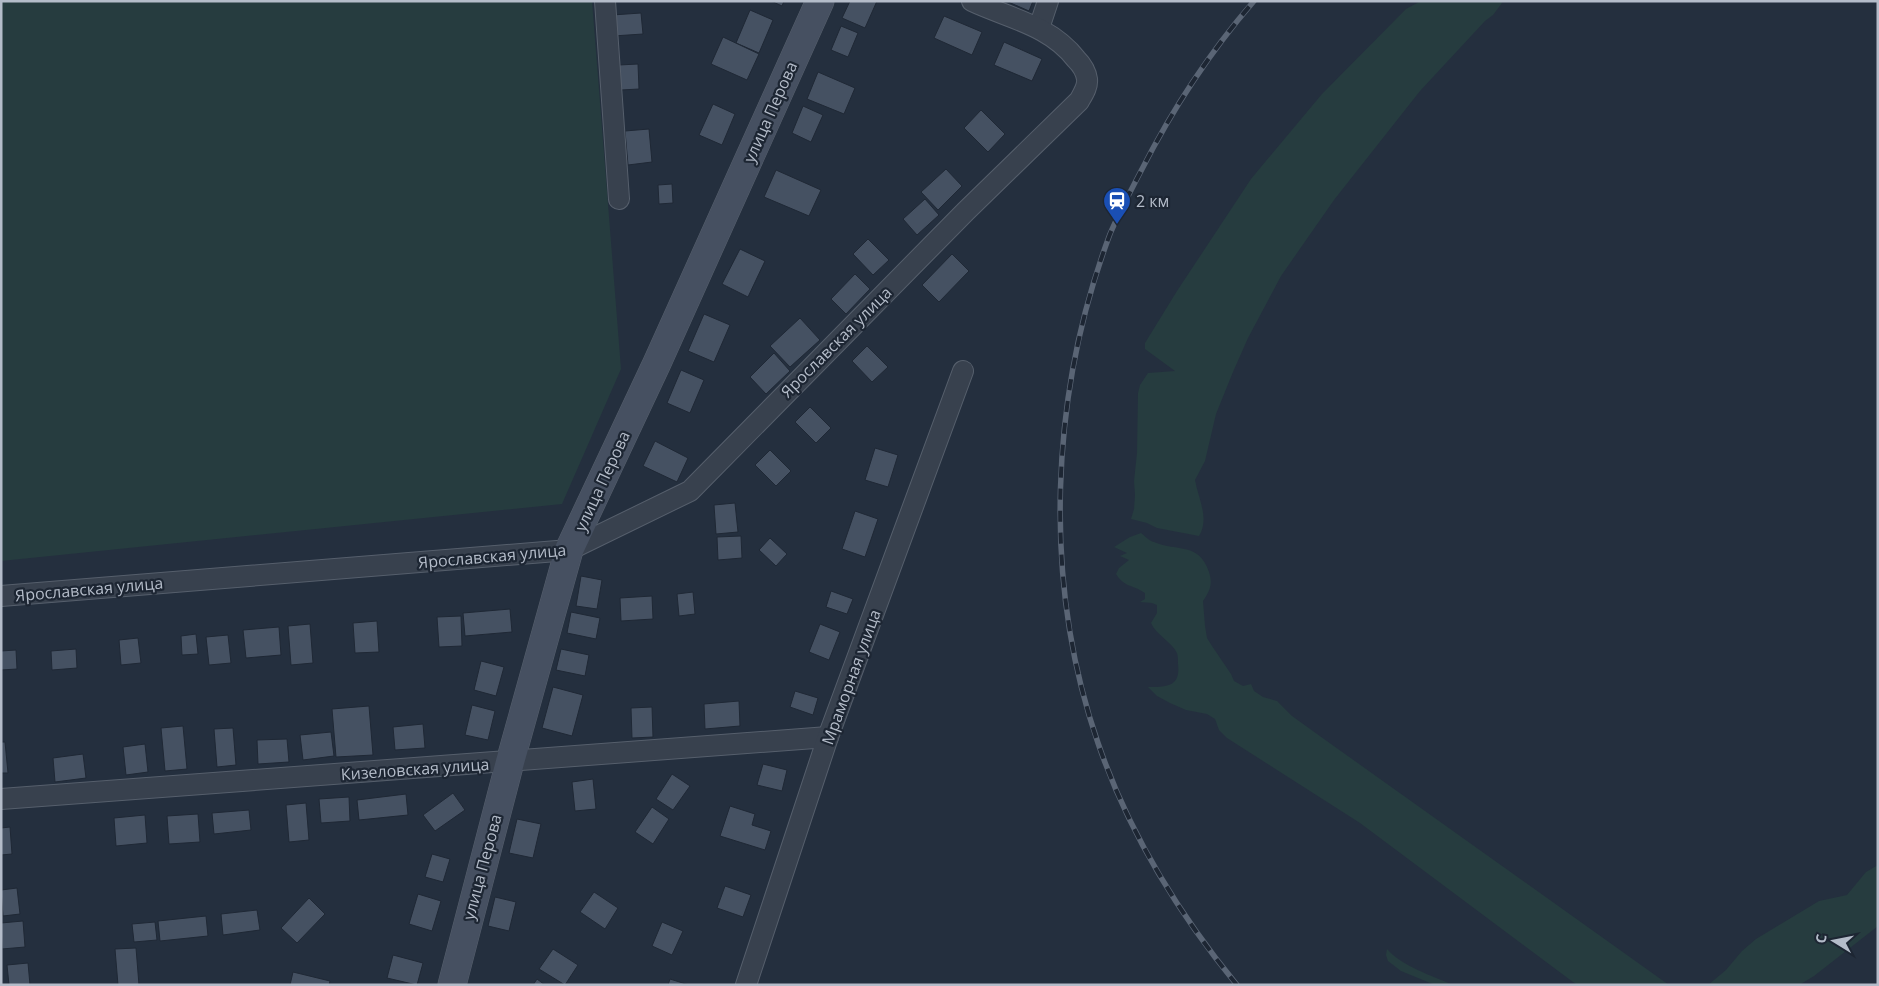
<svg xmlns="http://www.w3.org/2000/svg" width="1879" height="986" viewBox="0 0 1879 986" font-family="'Open Sans',sans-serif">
	<rect width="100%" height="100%" fill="#242f3e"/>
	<!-- green -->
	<g fill="#263c3f">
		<path d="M 1,1 L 592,1 L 621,369 L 562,504 L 1,561 Z"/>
		<path d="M 1421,1 L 1501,1 L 1502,3 L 1493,15 L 1485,21 L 1420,91 L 1334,200 L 1281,276 L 1248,338 L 1233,372 L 1216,414 L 1205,461 L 1195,480 C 1198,498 1210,518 1199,536 L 1157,528 L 1147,523 L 1131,519 L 1134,509 L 1135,495 L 1134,481 L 1137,453 L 1138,393 L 1140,385 L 1148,373 L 1175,371 L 1145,349 L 1145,343 L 1177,291 L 1251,179 L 1322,94 L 1406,9 Z"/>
		<path d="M 1141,533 C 1145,536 1149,541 1154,542 C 1178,552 1199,542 1209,572 C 1213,584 1210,591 1203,601 L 1205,626 L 1207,638 L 1212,646 L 1231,674 L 1234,681 L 1243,686 L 1251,684 L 1254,691 L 1263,697 L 1277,701 L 1292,716 L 1324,739 L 1669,985 L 1577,985 L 1360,823 L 1227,738 L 1219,730 L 1215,719 L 1207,714 L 1186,710 L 1170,703 L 1157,696 L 1148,687 C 1166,687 1181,687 1178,664 C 1178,661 1178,656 1177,653 C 1171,641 1156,635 1151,623 L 1157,613 L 1157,605 L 1152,603 L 1140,602 L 1145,599 L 1145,593 C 1132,584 1125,588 1116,574 L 1119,568 L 1129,560 L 1120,556 L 1127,553 L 1114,547 L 1130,537 Z"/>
		<path d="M 1878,865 L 1878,926 L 1814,976 L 1799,985 L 1708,985 L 1726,970 L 1742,951 L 1756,939 L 1819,901 L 1847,895 L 1866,872 Z"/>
		<path d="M 1387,949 C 1401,966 1433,976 1453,985 L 1435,985 L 1401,971 L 1388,961 L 1386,955 Z"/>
	</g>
	<!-- building -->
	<g fill="#455162" stroke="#1f2835">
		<path d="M 771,1 L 784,1 L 782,6 Z"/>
		<path d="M 850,1 L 877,1 L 865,28 L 842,18 Z"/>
		<path d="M 1006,1 L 1033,1 L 1029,11 Z"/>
		<path d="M 750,10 L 773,20 L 759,53 L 736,43 Z"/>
		<path d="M 641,13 L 643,34 L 613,36 L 612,15 Z"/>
		<path d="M 944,16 L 982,32 L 972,55 L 934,38 Z"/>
		<path d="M 841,26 L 858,33 L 848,57 L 831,50 Z"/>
		<path d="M 723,37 L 759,54 L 747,80 L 711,64 Z"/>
		<path d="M 1004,42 L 1042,59 L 1032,81 L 994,65 Z"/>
		<path d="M 638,64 L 639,89 L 621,90 L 619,65 Z"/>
		<path d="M 818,72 L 855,88 L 844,114 L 807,99 Z"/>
		<path d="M 713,104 L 735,114 L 722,145 L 699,135 Z"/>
		<path d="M 803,106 L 823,115 L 811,142 L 792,133 Z"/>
		<path d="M 981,110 L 1005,134 L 988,152 L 964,128 Z"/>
		<path d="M 649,129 L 652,162 L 628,165 L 625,131 Z"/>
		<path d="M 946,169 L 962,186 L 938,210 L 921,192 Z"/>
		<path d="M 776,170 L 821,190 L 809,216 L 764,197 Z"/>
		<path d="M 672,184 L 673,203 L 659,204 L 658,185 Z"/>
		<path d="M 925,199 L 939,215 L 917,235 L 903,219 Z"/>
		<path d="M 868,239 L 889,260 L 873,275 L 853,254 Z"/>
		<path d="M 740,249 L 765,261 L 748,297 L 722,284 Z"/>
		<path d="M 952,254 L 969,271 L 939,302 L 922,285 Z"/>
		<path d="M 855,274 L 870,289 L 846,314 L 831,299 Z"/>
		<path d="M 704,314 L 730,325 L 714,362 L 688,351 Z"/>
		<path d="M 800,318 L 820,340 L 790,367 L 770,346 Z"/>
		<path d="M 867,346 L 888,367 L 872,382 L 852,361 Z"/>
		<path d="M 774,353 L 790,371 L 766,394 L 750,377 Z"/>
		<path d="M 681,370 L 704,380 L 690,413 L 667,403 Z"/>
		<path d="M 810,407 L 831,428 L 816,443 L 795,422 Z"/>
		<path d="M 655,441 L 688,458 L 677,482 L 643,466 Z"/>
		<path d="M 875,448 L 898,455 L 888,487 L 865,480 Z"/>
		<path d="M 770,450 L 791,471 L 776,486 L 755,465 Z"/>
		<path d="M 735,503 L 738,532 L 716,534 L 714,505 Z"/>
		<path d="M 855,511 L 878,519 L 865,557 L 842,549 Z"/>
		<path d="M 741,536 L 742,558 L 718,560 L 717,537 Z"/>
		<path d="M 770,538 L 787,554 L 776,566 L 759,550 Z"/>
		<path d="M 581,576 L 602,580 L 597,609 L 576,606 Z"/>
		<path d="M 831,591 L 853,599 L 847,614 L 826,607 Z"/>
		<path d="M 693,592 L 695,614 L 679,616 L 677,594 Z"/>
		<path d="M 652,596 L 653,619 L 621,621 L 620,598 Z"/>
		<path d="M 510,609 L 512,632 L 465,636 L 463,613 Z"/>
		<path d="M 571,612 L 600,618 L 596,639 L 567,633 Z"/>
		<path d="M 461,616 L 462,646 L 439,647 L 437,617 Z"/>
		<path d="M 377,621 L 379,652 L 355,653 L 353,623 Z"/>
		<path d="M 310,624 L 313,663 L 291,665 L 288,626 Z"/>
		<path d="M 820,624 L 840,632 L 829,660 L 809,652 Z"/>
		<path d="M 279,627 L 281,655 L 246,658 L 243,630 Z"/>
		<path d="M 196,634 L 198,654 L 182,655 L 181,636 Z"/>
		<path d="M 228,635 L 231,663 L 209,665 L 206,637 Z"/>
		<path d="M 138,638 L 141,663 L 121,665 L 119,640 Z"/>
		<path d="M 76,649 L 77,668 L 52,670 L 51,651 Z"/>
		<path d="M 561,649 L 589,655 L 585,676 L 556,670 Z"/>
		<path d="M 16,650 L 17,669 L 1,670 L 1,651 Z"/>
		<path d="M 481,661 L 504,667 L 496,696 L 474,690 Z"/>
		<path d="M 553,687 L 583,695 L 572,736 L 542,728 Z"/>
		<path d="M 795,691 L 818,698 L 813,715 L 790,707 Z"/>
		<path d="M 739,701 L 740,726 L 705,729 L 704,704 Z"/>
		<path d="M 472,705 L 495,711 L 488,740 L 465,735 Z"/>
		<path d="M 369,706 L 373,755 L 336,757 L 332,709 Z"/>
		<path d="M 652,707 L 653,737 L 632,738 L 631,708 Z"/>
		<path d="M 423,724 L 425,748 L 395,750 L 393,727 Z"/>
		<path d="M 183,726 L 187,769 L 165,771 L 161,728 Z"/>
		<path d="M 233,728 L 236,765 L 217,767 L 214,729 Z"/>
		<path d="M 331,732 L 334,756 L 303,760 L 300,735 Z"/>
		<path d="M 287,739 L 289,762 L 258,764 L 257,740 Z"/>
		<path d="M 1,742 L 5,742 L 8,773 L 1,773 Z"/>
		<path d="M 145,744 L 148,772 L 126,775 L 123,747 Z"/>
		<path d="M 83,754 L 86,778 L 55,782 L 53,758 Z"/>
		<path d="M 763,764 L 787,770 L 782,791 L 757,785 Z"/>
		<path d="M 672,774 L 690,786 L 673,810 L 656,799 Z"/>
		<path d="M 593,779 L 596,809 L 575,811 L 572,782 Z"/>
		<path d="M 453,793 L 465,810 L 435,831 L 423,815 Z"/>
		<path d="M 406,794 L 408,815 L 359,820 L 357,800 Z"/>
		<path d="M 349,797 L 350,821 L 321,823 L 319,799 Z"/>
		<path d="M 306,803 L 309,840 L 289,842 L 286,805 Z"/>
		<path d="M 730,806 L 755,814 L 752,825 L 771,831 L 765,850 L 720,836 Z"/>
		<path d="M 652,807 L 669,819 L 653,844 L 635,832 Z"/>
		<path d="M 249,810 L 251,830 L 214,834 L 212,813 Z"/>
		<path d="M 198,814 L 200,842 L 169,844 L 167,816 Z"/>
		<path d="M 145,815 L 147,843 L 116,846 L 114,818 Z"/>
		<path d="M 517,819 L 541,824 L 533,858 L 509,853 Z"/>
		<path d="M 10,827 L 12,854 L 1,855 L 1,828 Z"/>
		<path d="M 432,854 L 450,859 L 443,882 L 425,877 Z"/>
		<path d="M 725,886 L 751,895 L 743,917 L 717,908 Z"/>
		<path d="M 17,888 L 20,914 L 3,916 L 1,890 Z"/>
		<path d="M 594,892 L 618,908 L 605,929 L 580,912 Z"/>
		<path d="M 418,894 L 441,901 L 432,931 L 409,924 Z"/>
		<path d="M 495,897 L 516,902 L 509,931 L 488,926 Z"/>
		<path d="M 309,898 L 325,914 L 297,943 L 281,928 Z"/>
		<path d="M 257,910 L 260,930 L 223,935 L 221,914 Z"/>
		<path d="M 206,916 L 208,936 L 160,941 L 158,921 Z"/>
		<path d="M 23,921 L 25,947 L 2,949 L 1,923 Z"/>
		<path d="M 155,922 L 157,940 L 134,942 L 132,924 Z"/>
		<path d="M 662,922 L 683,931 L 672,955 L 652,946 Z"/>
		<path d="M 136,948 L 139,985 L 118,985 L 115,949 Z"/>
		<path d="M 553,949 L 578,965 L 565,985 L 539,969 Z"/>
		<path d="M 393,955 L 423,963 L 417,985 L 387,978 Z"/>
		<path d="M 28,963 L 30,985 L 9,985 L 7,965 Z"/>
		<path d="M 293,972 L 330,981 L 329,985 L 290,985 Z"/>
		<path d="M 537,979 L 545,985 L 533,985 Z"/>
		<path d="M 670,979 L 689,985 L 668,985 Z"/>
	</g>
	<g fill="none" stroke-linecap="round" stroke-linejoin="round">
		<defs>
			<g id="street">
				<path d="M 605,1 L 619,199"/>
				<path d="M 1039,28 L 1048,1"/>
				<path d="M 1,596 L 569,550 L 690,491 L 966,211 L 1079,101 C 1083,94 1088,87 1087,79 C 1086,72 1081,64 1076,59 C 1050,25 1008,18 972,1"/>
				<path d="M 1,799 L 828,737"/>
				<path d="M 746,985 L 828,737 L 963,371"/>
			</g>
			<path id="secondary" d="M 452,985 L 510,762 L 569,550 L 657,363 L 820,1"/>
		</defs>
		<!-- street casing -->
		<use href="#street" stroke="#565f6c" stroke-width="22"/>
		<!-- secondary casing -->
		<use href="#secondary" stroke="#565f6c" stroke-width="29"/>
		<!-- street -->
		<use href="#street" stroke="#38414e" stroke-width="20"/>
		<!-- secondary -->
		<use href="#secondary" stroke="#465061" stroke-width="28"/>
		<defs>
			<path id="rail" d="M 1237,985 C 1178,913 1128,831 1098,743 C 1042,581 1050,394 1110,234 C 1119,213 1130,192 1141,171 C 1172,110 1209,53 1254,1"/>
		</defs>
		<!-- rail casing -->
		<use href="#rail" stroke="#5a6575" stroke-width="5.5"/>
		<!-- rail -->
		<use href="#rail" stroke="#1d2633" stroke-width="4" stroke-dasharray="11" stroke-linecap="butt"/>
	</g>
	<!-- icons -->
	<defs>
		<symbol id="station-pin" viewBox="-11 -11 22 30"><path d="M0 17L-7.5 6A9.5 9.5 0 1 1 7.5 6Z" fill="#1a4fb4" stroke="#1d2633"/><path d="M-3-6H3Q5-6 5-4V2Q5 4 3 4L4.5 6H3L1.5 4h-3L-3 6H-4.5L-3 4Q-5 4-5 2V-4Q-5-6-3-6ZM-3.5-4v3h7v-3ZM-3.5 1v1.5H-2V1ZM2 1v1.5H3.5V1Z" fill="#fff"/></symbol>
	</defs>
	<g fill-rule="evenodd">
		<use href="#station-pin" x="1101" y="185" width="32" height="43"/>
	</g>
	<g text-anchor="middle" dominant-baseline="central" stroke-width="4.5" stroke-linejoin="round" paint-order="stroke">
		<!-- street labels -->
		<g font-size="16" fill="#b4bcc9" stroke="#1d2633">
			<text transform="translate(770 112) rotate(-66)">улица Перова</text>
			<text transform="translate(836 342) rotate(-45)">Ярославская улица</text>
			<text transform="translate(602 481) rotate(-65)">улица Перова</text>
			<text transform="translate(492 556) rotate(-5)">Ярославская улица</text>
			<text transform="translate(89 589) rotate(-5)">Ярославская улица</text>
			<text transform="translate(851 677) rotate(-70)">Мраморная улица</text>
			<text transform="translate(415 769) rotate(-4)">Кизеловская улица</text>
			<text transform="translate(482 867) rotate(-75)">улица Перова</text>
		</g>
		<!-- poi labels -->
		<g font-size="16" fill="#b4bcc9" stroke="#1d2633" text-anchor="start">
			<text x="1136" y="201">2 км</text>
		</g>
	</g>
	<!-- border -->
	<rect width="1879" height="986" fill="none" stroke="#b4bcc9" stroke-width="5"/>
	<!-- north arrow -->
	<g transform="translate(1834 941) rotate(280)" stroke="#1d2633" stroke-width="4" paint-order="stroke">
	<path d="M0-4L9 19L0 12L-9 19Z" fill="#b4bcc9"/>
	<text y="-8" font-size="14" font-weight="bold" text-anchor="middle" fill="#b4bcc9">С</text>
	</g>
</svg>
